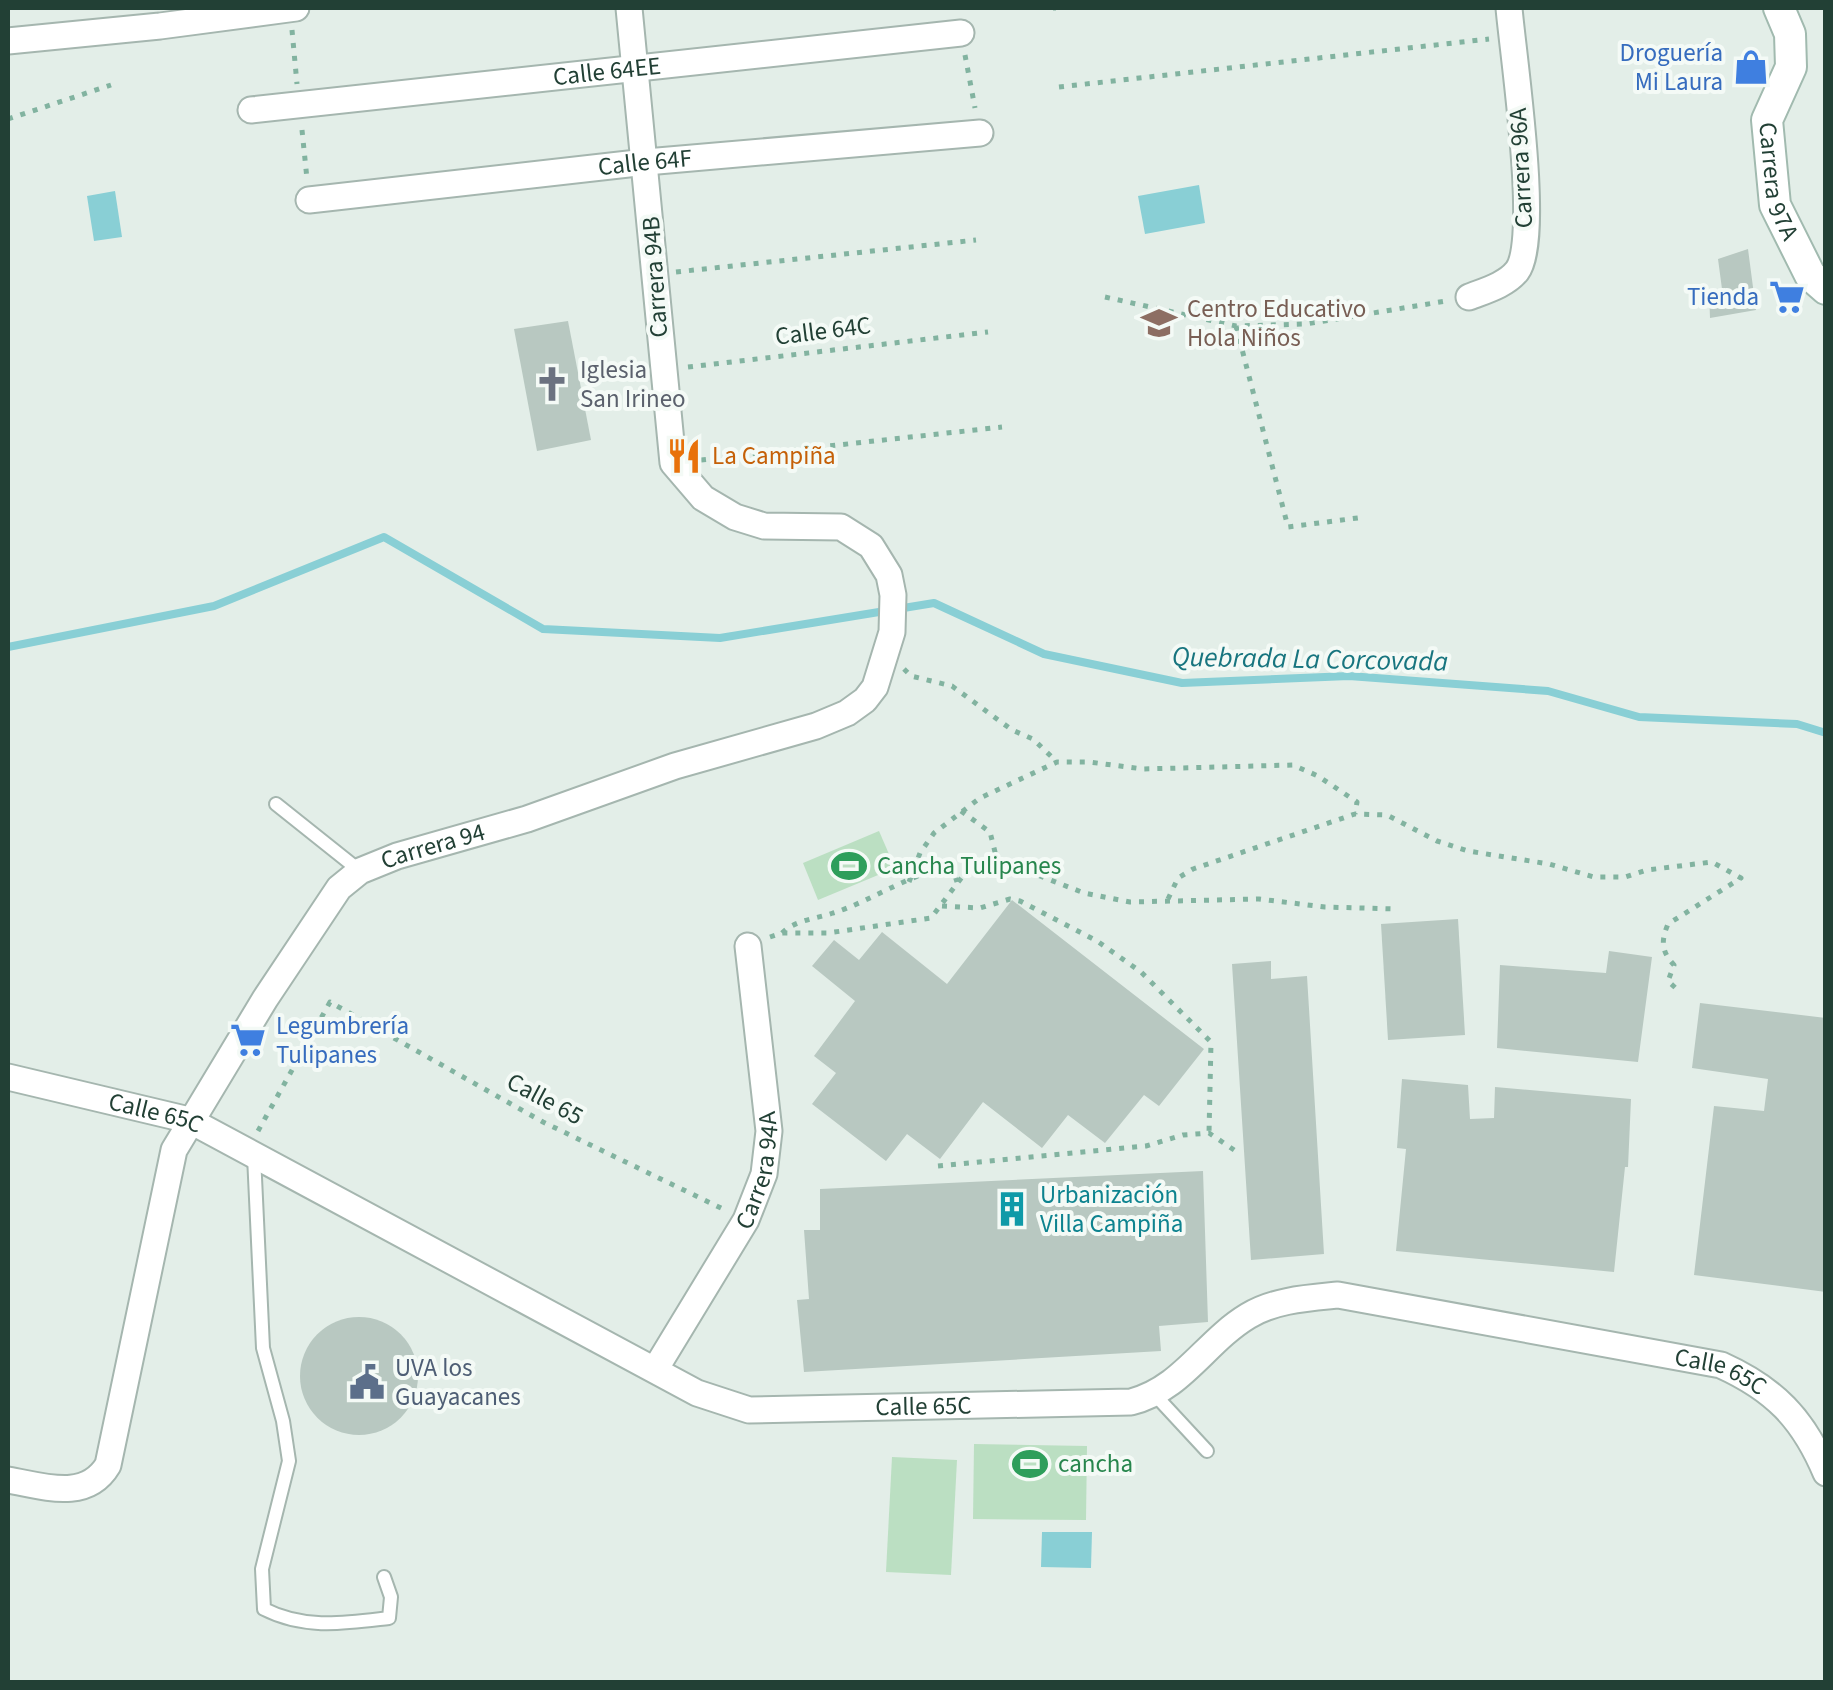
<svg xmlns="http://www.w3.org/2000/svg" width="1833" height="1690" viewBox="0 0 1833 1690" font-family="'Source Sans 3',sans-serif">
	<rect width="100%" height="100%" fill="#e3eee8"/>
	<!-- green -->
	<g fill="#bbdfc2">
		<path d="M 879,831 L 895,868 L 818,900 L 803,863 Z"/>
		<path d="M 974,1444 L 1087,1446 L 1086,1520 L 973,1519 Z"/>
		<path d="M 892,1457 L 957,1460 L 951,1575 L 886,1572 Z"/>
	</g>
	<!-- water -->
	<g fill="#89cfd5">
		<path d="M 1199,185 L 1205,223 L 1145,234 L 1138,196 Z"/>
		<path d="M 115,191 L 122,237 L 94,241 L 87,196 Z"/>
		<path d="M 1042,1532 L 1092,1532 L 1091,1568 L 1041,1567 Z"/>
	</g>
	<g fill="none" stroke-linecap="round" stroke-linejoin="round">
		<!-- stream -->
		<path stroke="#89cfd5" stroke-width="8" d="M 8,647 L 214,606 L 384,537 L 543,629 L 720,638 L 934,603 L 1044,654 L 1182,683 L 1349,676 L 1548,691 L 1639,717 L 1797,724 L 1826,733"/>
	</g>
	<!-- building -->
	<g fill="#b8c8c1">
		<path d="M 1748,249 L 1756,310 L 1710,318 L 1709,290 L 1722,289 L 1718,259 Z"/>
		<path d="M 568,321 L 591,440 L 537,451 L 514,329 Z"/>
		<path d="M 1012,900 L 1204,1049 L 1159,1106 L 1144,1095 L 1105,1143 L 1068,1115 L 1042,1148 L 983,1102 L 940,1159 L 907,1134 L 886,1161 L 812,1104 L 836,1073 L 814,1056 L 855,1001 L 812,966 L 834,940 L 859,960 L 882,932 L 947,984 Z"/>
		<path d="M 1458,919 L 1465,1035 L 1388,1040 L 1381,924 Z"/>
		<path d="M 1609,951 L 1652,957 L 1638,1062 L 1497,1048 L 1500,965 L 1606,973 Z"/>
		<path d="M 1271,961 L 1271,979 L 1307,976 L 1324,1254 L 1251,1260 L 1232,964 Z"/>
		<path d="M 1700,1003 L 1826,1018 L 1826,1292 L 1694,1275 L 1714,1106 L 1764,1111 L 1768,1079 L 1692,1068 Z"/>
		<path d="M 1402,1079 L 1468,1085 L 1470,1119 L 1494,1118 L 1495,1087 L 1631,1099 L 1628,1167 L 1625,1167 L 1614,1272 L 1396,1251 L 1406,1149 L 1397,1148 Z"/>
		<path d="M 1203,1171 L 1208,1322 L 1159,1326 L 1161,1351 L 804,1372 L 797,1300 L 809,1299 L 804,1230 L 820,1230 L 820,1189 Z"/>
		<circle cx="359" cy="1376" r="59"/>
	</g>
	<g fill="none" stroke-linecap="round" stroke-linejoin="round">
		<defs>
			<g id="lane">
				<path d="M 276,804 L 360,871"/>
				<path d="M 254,1156 L 263,1348 L 283,1421 L 289,1461 L 262,1569 L 264,1609 C 305,1630 346,1623 389,1618 L 391,1597 L 384,1577"/>
				<path d="M 1156,1396 L 1207,1451"/>
			</g>
			<g id="street">
				<path d="M 8,41 L 160,26 L 296,8"/>
				<path id="s1" d="M 251,110 L 961,33"/>
				<path id="s2" d="M 309,200 L 646,162 L 980,133"/>
				<path d="M 1469,297 C 1484,291 1506,285 1517,271 C 1541,240 1513,55 1509,8"/>
				<path id="s3" d="M 8,1077 L 189,1120 L 697,1393 L 749,1410 L 1131,1402 C 1182,1389 1205,1342 1248,1316 C 1274,1300 1308,1298 1338,1295 L 1721,1365 C 1774,1389 1803,1418 1826,1473"/>
				<path id="s4" d="M 656,1368 L 746,1220 L 764,1174 L 769,1131 L 748,946"/>
				<path id="s5" d="M 8,1480 C 43,1486 86,1502 108,1465 L 174,1150 L 265,999 L 339,888 L 360,871 L 397,856 L 527,819 L 675,766 L 816,726 L 847,713 L 865,700 L 875,687 L 892,632 L 893,595 L 889,575 L 871,546 L 841,527 L 764,526 L 735,517 L 703,498 L 673,463 L 629,8"/>
			</g>
			<g id="secondary">
				<path id="s6" d="M 1779,8 L 1790,34 L 1791,67 L 1767,120 L 1775,205 L 1810,275 L 1826,289"/>
			</g>
		</defs>
		<!-- lane casing -->
		<use href="#lane" stroke="#a5b6af" stroke-width="16"/>
		<!-- street casing -->
		<use href="#street" stroke="#a5b6af" stroke-width="29"/>
		<!-- secondary casing -->
		<use href="#secondary" stroke="#a1baaf" stroke-width="34"/>
		<!-- path -->
		<g stroke="#82b3a0" stroke-width="5" stroke-dasharray="5 8" stroke-linecap="butt">
			<path d="M 1053,8 L 1056,8"/>
			<path d="M 292,30 L 297,84"/>
			<path d="M 965,55 L 975,108"/>
			<path d="M 1059,87 L 1489,39"/>
			<path d="M 8,119 L 111,85"/>
			<path d="M 302,130 L 307,179"/>
			<path d="M 676,272 L 976,240"/>
			<path d="M 1105,297 L 1236,326 L 1306,324 L 1446,301"/>
			<path d="M 1236,326 L 1288,527 L 1365,517"/>
			<path d="M 688,367 L 988,332"/>
			<path d="M 701,460 L 1002,427"/>
			<path d="M 904,669 L 911,676 L 952,686 L 1012,730 L 1033,739 L 1057,762"/>
			<path d="M 961,811 L 990,832 L 998,864"/>
			<path d="M 909,882 L 920,853 L 934,833 L 980,798 L 1057,762 L 1089,762 L 1143,769 L 1293,765 L 1318,776 L 1357,802 L 1355,814"/>
			<path d="M 1168,899 L 1178,878 L 1193,869 L 1355,814 L 1387,815 L 1437,841 L 1468,851 L 1549,864 L 1594,877 L 1625,877 L 1647,870 L 1712,862 L 1741,878 L 1668,924 C 1661,941 1661,951 1674,965 L 1668,981 L 1680,992"/>
			<path d="M 942,906 L 980,908 L 1010,899 L 1020,901 L 1097,941 L 1141,972 L 1211,1042 L 1209,1133"/>
			<path d="M 782,933 C 795,920 815,919 833,913 C 870,902 916,870 952,867 L 957,882"/>
			<path d="M 770,937 L 782,933 L 828,933 L 931,918 L 965,873 L 989,872 L 998,864 L 1018,874 L 1035,874 L 1084,893 L 1130,902 L 1259,899 L 1325,907 L 1396,909"/>
			<path d="M 258,1131 L 330,1002 L 543,1122 L 725,1210"/>
			<path d="M 938,1166 L 1146,1146 L 1183,1135 L 1209,1133 L 1240,1154"/>
		</g>
		<!-- lane -->
		<use href="#lane" stroke="#fff" stroke-width="12"/>
		<!-- street -->
		<use href="#street" stroke="#fff" stroke-width="25"/>
		<!-- secondary -->
		<use href="#secondary" stroke="#fff" stroke-width="30"/>
	</g>
	<!-- icons -->
	<defs>
		<symbol id="shop-bare" viewBox="-9 -9 18 18"><path d="M-5-2.5h2.3a2.7 3.5 0 0 1 5.4 0H5L5.5 6h-11ZM-1.5-2.5h3a1.5 2.3 0 0 0-3 0Z" fill="#3f7fe0" stroke="#f4faf6" stroke-width="2.5" paint-order="stroke"/></symbol>
		<symbol id="supermarket-bare" viewBox="-9 -9 18 18"><path d="M-6-5.5h2.5l.6 2H6L4.5 2H-2.5L-4.4-4H-6ZM-1.5 3.2a1.3 1.3 0 1 0 .1 0ZM3 3.2a1.3 1.3 0 1 0 .1 0Z" fill="#3f7fe0" stroke="#f4faf6" stroke-width="2.5" paint-order="stroke"/></symbol>
		<symbol id="school-bare" viewBox="-9 -9 18 18"><path d="M0-5L7-2L0 1L-7-2ZM-4 1L0 2.5L4 1V4Q0 6-4 4Z" fill="#8d6e63" stroke="#f4faf6" stroke-width="2.5" paint-order="stroke"/></symbol>
		<symbol id="church-bare" viewBox="-9 -9 18 18"><path d="M-1.2-6h2.4v3.5h3.3v2.4h-3.3V6h-2.4V-.1h-3.3v-2.4h3.3Z" fill="#6b7280" stroke="#f4faf6" stroke-width="2.5" paint-order="stroke"/></symbol>
		<symbol id="restaurant-bare" viewBox="-9 -9 18 18"><path d="M-5-6h1v4h1v-4h1v4h1v-4h1v5L-1.5 .5V6h-2V.5L-5-1ZM5-6V6H3V1.5H1.5Q1.5-4 5-6Z" fill="#e8710a" stroke="#f4faf6" stroke-width="2.5" paint-order="stroke"/></symbol>
		<symbol id="stadium-bare" viewBox="-9 -9 18 18"><path d="M0-5a6.5 5 0 1 0 0 10a6.5 5 0 1 0 0-10ZM-3.5-1.8h7v3.6h-7Z" fill="#2e9e5b" stroke="#f4faf6" stroke-width="2.5" paint-order="stroke"/></symbol>
		<symbol id="building-bare" viewBox="-9 -9 18 18"><path d="M-4-6H4V6H1V3H-1V6H-4ZM-2.5-4.3h1.7v1.8h-1.7ZM.8-4.3h1.7v1.8H.8ZM-2.5-1h1.7V.8h-1.7ZM.8-1h1.7V.8H.8Z" fill="#0f9aa8" stroke="#f4faf6" stroke-width="2.5" paint-order="stroke"/></symbol>
		<symbol id="civic-bare" viewBox="-9 -9 18 18"><path d="M-.6-6.5H3V-4.5H.6V-3L4-1V1h2V6H-6V1h2V-1L-.6-3ZM-1.2 2.5V6h2.4V2.5Z" fill="#5c6f8a" stroke="#f4faf6" stroke-width="2.5" paint-order="stroke"/></symbol>
	</defs>
	<g fill-rule="evenodd">
		<use href="#shop-bare" x="1726" y="42" width="50" height="50"/>
		<use href="#supermarket-bare" x="1762" y="272" width="50" height="50"/>
		<use href="#school-bare" x="1134" y="298" width="50" height="50"/>
		<use href="#church-bare" x="527" y="359" width="50" height="50"/>
		<use href="#restaurant-bare" x="659" y="431" width="50" height="50"/>
		<use href="#stadium-bare" x="824" y="841" width="50" height="50"/>
		<use href="#supermarket-bare" x="223" y="1015" width="50" height="50"/>
		<use href="#building-bare" x="987" y="1184" width="50" height="50"/>
		<use href="#civic-bare" x="342" y="1357" width="50" height="50"/>
		<use href="#stadium-bare" x="1005" y="1439" width="50" height="50"/>
	</g>
	<g text-anchor="middle" dominant-baseline="central" stroke-width="8" stroke-linejoin="round" paint-order="stroke">
		<!-- shop labels -->
		<g font-size="25" fill="#366cbe" stroke="#f4faf6" text-anchor="end">
			<text x="1723" y="53">Droguería<tspan x="1723" dy="29">Mi Laura</tspan></text>
			<text x="1759" y="297">Tienda</text>
			<text x="276" y="1026" text-anchor="start">Legumbrería<tspan x="276" dy="29">Tulipanes</tspan></text>
		</g>
		<!-- street labels -->
		<g font-size="25" fill="#224035" stroke="#f4faf6">
			<text stroke="none"><textPath href="#s1" startOffset="358">Calle 64EE</textPath></text>
			<text stroke="none"><textPath href="#s2" startOffset="338">Calle 64F</textPath></text>
			<text transform="translate(1521 168) rotate(-93)">Carrera 96A</text>
			<text stroke="none"><textPath href="#s6" startOffset="182">Carrera 97A</textPath></text>
			<text transform="translate(655 277) rotate(-94)">Carrera 94B</text>
			<text transform="translate(823 331) rotate(-7)">Calle 64C</text>
			<text stroke="none"><textPath href="#s5" startOffset="845">Carrera 94</textPath></text>
			<text transform="translate(545 1099) rotate(28)">Calle 65</text>
			<text stroke="none"><textPath href="#s3" startOffset="152">Calle 65C</textPath></text>
			<text stroke="none"><textPath href="#s4" startOffset="225">Carrera 94A</textPath></text>
			<text stroke="none"><textPath href="#s3" startOffset="1830">Calle 65C</textPath></text>
			<text stroke="none"><textPath href="#s3" startOffset="992">Calle 65C</textPath></text>
		</g>
		<!-- education labels -->
		<g font-size="25" fill="#785e54" stroke="#f4faf6" text-anchor="start">
			<text x="1187" y="309">Centro Educativo<tspan x="1187" dy="29">Hola Niños</tspan></text>
		</g>
		<!-- worship labels -->
		<g font-size="25" fill="#5b616d" stroke="#f4faf6" text-anchor="start">
			<text x="580" y="370">Iglesia<tspan x="580" dy="29">San Irineo</tspan></text>
		</g>
		<!-- food labels -->
		<g font-size="25" fill="#c56008" stroke="#f4faf6" text-anchor="start">
			<text x="712" y="456">La Campiña</text>
		</g>
		<!-- leisure labels -->
		<g font-size="25" fill="#27864d" stroke="#f4faf6" text-anchor="start">
			<text x="877" y="866">Cancha Tulipanes</text>
			<text x="1058" y="1464">cancha</text>
		</g>
		<!-- culture labels -->
		<g font-size="25" fill="#0d838f" stroke="#f4faf6" text-anchor="start">
			<text x="1040" y="1195">Urbanización<tspan x="1040" dy="29">Villa Campiña</tspan></text>
		</g>
		<!-- service labels -->
		<g font-size="25" fill="#4e5e75" stroke="#f4faf6" text-anchor="start">
			<text x="395" y="1368">UVA los<tspan x="395" dy="29">Guayacanes</tspan></text>
		</g>
		<!-- water labels -->
		<g font-size="28" font-style="italic" fill="#18757f" stroke="#f4faf6">
			<text transform="translate(1310 659) rotate(1)">Quebrada La Corcovada</text>
		</g>
	</g>
	<!-- border -->
	<rect width="1833" height="1690" fill="none" stroke="#224035" stroke-width="20"/>
</svg>
